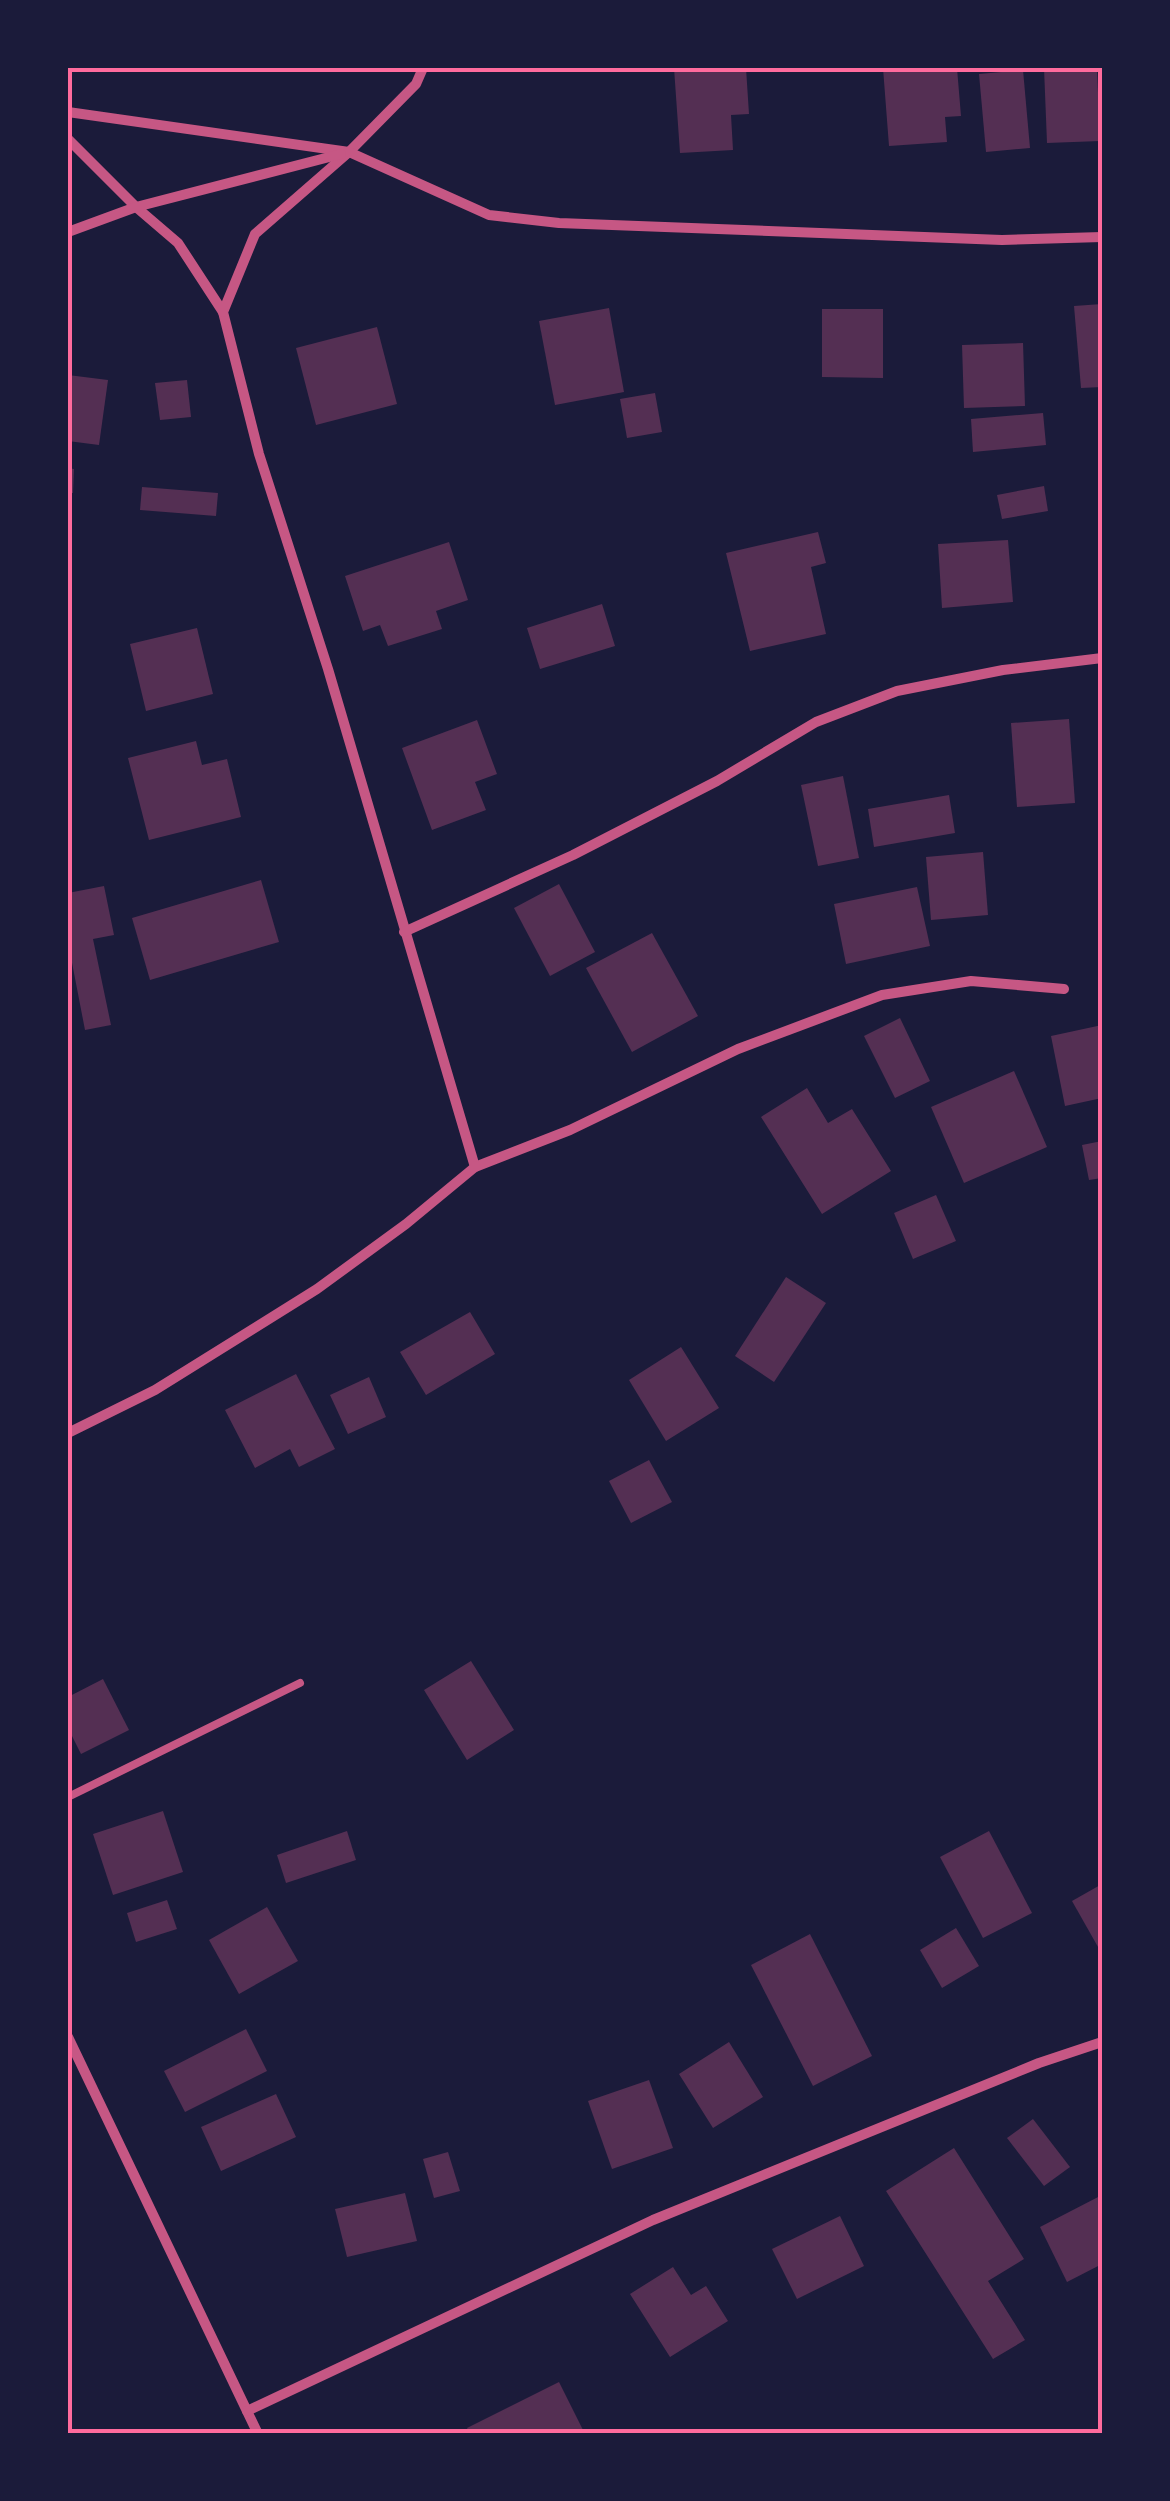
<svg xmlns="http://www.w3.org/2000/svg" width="1170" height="2501" viewBox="0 0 1170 2501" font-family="Lato,sans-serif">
	<rect width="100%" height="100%" fill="#1b1b3a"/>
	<!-- building -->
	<g fill="#542f53">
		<path d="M 674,68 L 746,68 L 749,114 L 731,115 L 733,150 L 680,153 Z"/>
		<path d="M 883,68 L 957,68 L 961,116 L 945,117 L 947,142 L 889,146 Z"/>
		<path d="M 1044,68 L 1097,68 L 1100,141 L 1047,143 Z"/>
		<path d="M 1023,70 L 1030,148 L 986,152 L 979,74 Z"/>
		<path d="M 1102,304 L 1102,387 L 1081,388 L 1074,306 Z"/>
		<path d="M 609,308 L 624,392 L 555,405 L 539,321 Z"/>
		<path d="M 822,309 L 883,309 L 883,378 L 822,377 Z"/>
		<path d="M 377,327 L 397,404 L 316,425 L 296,348 Z"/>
		<path d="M 1023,343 L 1025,406 L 964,408 L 962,345 Z"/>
		<path d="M 68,375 L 108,380 L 99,445 L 68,441 Z"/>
		<path d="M 187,380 L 191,417 L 160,420 L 155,383 Z"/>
		<path d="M 655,393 L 662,432 L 627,438 L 620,399 Z"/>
		<path d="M 1043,413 L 1046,445 L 973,452 L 971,419 Z"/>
		<path d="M 68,468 L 74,469 L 73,493 L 68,493 Z"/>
		<path d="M 1044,486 L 1048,511 L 1002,519 L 997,495 Z"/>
		<path d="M 142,487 L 218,493 L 216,516 L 140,510 Z"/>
		<path d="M 818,532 L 826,563 L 811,567 L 826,634 L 750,651 L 726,553 Z"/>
		<path d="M 1008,540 L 1013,602 L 942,608 L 938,544 Z"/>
		<path d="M 449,542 L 468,600 L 436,611 L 442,629 L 388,646 L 380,625 L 363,631 L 345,576 Z"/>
		<path d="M 602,604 L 615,646 L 540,669 L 527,628 Z"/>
		<path d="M 197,628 L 213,694 L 146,711 L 130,644 Z"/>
		<path d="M 1069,719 L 1075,803 L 1017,807 L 1011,723 Z"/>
		<path d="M 477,720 L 497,774 L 475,782 L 486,810 L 432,830 L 402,748 Z"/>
		<path d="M 196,741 L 202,765 L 227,759 L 241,817 L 149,840 L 128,758 Z"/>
		<path d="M 843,776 L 859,858 L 818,866 L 801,785 Z"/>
		<path d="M 949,795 L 955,833 L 874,847 L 868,809 Z"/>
		<path d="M 983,852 L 988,915 L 931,920 L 926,857 Z"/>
		<path d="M 261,880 L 279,942 L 150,980 L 132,918 Z"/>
		<path d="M 559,884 L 595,952 L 550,976 L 514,908 Z"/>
		<path d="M 104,886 L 114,935 L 93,939 L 111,1025 L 85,1030 L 68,942 L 68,893 Z"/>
		<path d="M 917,887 L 930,946 L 846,964 L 834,904 Z"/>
		<path d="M 652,933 L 698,1016 L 632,1052 L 586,968 Z"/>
		<path d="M 900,1018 L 930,1081 L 895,1098 L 864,1036 Z"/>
		<path d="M 1102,1025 L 1102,1098 L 1065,1106 L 1051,1036 Z"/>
		<path d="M 1014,1071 L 1047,1147 L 964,1183 L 931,1107 Z"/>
		<path d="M 807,1088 L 828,1123 L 852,1109 L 891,1171 L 822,1214 L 761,1117 Z"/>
		<path d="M 1102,1141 L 1102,1178 L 1089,1180 L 1082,1145 Z"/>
		<path d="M 936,1195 L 956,1241 L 913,1259 L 894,1213 Z"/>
		<path d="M 786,1277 L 826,1303 L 774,1382 L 735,1356 Z"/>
		<path d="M 470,1312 L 495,1354 L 426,1395 L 400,1352 Z"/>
		<path d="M 681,1347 L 719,1408 L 666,1441 L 629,1380 Z"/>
		<path d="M 296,1374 L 335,1449 L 299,1467 L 290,1449 L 255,1468 L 225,1410 Z"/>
		<path d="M 369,1377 L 386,1417 L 348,1434 L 330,1395 Z"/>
		<path d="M 649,1460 L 672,1502 L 631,1523 L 609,1481 Z"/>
		<path d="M 471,1661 L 514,1730 L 467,1760 L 424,1690 Z"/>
		<path d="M 103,1679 L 129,1730 L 81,1754 L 68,1728 L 68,1697 Z"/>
		<path d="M 163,1811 L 183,1872 L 113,1895 L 93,1834 Z"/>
		<path d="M 347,1831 L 356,1860 L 286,1883 L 277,1855 Z"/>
		<path d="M 989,1831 L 1032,1913 L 983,1938 L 940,1857 Z"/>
		<path d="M 1102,1884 L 1102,1954 L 1072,1901 Z"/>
		<path d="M 167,1900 L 177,1929 L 136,1942 L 127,1913 Z"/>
		<path d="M 267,1907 L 298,1961 L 239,1994 L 209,1940 Z"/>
		<path d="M 956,1928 L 979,1966 L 942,1988 L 920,1950 Z"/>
		<path d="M 810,1934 L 872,2056 L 813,2086 L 751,1965 Z"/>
		<path d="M 246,2029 L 267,2071 L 185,2112 L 164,2071 Z"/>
		<path d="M 729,2042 L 763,2097 L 713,2128 L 679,2074 Z"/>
		<path d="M 649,2080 L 673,2148 L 612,2169 L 588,2101 Z"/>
		<path d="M 276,2094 L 296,2137 L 221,2171 L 201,2127 Z"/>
		<path d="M 1033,2119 L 1070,2167 L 1044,2186 L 1007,2138 Z"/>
		<path d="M 954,2148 L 1024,2259 L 988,2281 L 1025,2340 L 993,2359 L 886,2191 Z"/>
		<path d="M 448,2152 L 460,2191 L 434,2198 L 423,2159 Z"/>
		<path d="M 405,2193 L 417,2241 L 347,2257 L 335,2209 Z"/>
		<path d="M 1102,2195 L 1102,2264 L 1067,2282 L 1040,2227 Z"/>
		<path d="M 840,2216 L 864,2266 L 797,2299 L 772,2249 Z"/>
		<path d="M 673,2267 L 691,2295 L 706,2286 L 728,2321 L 670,2357 L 630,2294 Z"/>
		<path d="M 559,2382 L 585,2434 L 470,2434 L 467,2428 Z"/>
	</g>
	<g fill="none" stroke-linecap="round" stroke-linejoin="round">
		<!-- service -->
		<path stroke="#c65784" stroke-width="8" d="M 68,1797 L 300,1683"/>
		<!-- minor -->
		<g stroke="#c65784" stroke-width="10">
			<path d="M 423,68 L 416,84 L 349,152 L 255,234 L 223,312 L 259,454 L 328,669 L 475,1167"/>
			<path d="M 68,112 L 349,152 L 489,215 L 559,223 L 1002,240 L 1102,237"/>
			<path d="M 68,139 L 136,207 L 178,243 L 223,312"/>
			<path d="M 68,232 L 136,207 L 341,154"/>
			<path d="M 404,932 L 573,855 L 717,781 L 816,722 L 897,691 L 1003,670 L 1102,658"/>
			<path d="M 68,1433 L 155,1390 L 317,1289 L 406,1224 L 475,1167 L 570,1130 L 738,1049 L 882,995 L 971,981 L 1064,989"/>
			<path d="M 68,2037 L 258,2434"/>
			<path d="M 247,2411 L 653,2220 L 1039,2063 L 1102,2042"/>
		</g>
	</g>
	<!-- border -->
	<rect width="1170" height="2501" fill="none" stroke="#1b1b3a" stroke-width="140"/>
	<rect x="70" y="70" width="1030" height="2361" fill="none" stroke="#ff6b9d" stroke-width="4"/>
</svg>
